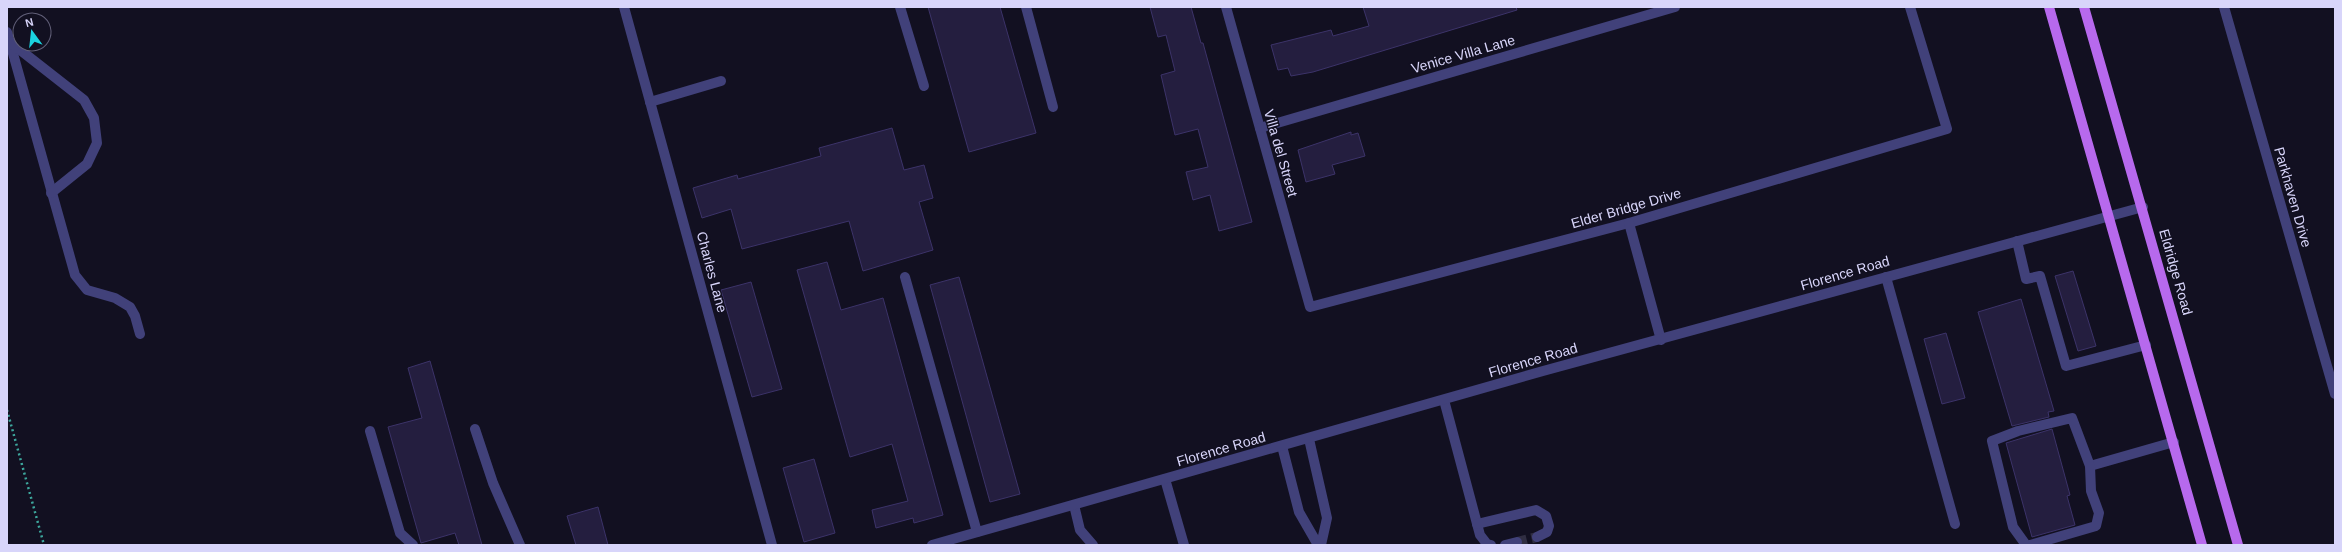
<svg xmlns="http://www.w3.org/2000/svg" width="2342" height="552" viewBox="0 0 2342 552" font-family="Helvetica,sans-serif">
	<rect width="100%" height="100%" fill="#121021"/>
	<!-- building -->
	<g fill="#241e3f" stroke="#3c3369">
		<path d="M 928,7 L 1000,7 L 1036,133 L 969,152 Z"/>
		<path d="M 1150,7 L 1191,7 L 1201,43 L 1203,43 L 1252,222 L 1219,231 L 1210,195 L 1193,200 L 1186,172 L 1208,167 L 1198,129 L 1175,135 L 1161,75 L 1175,71 L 1166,35 L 1158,37 Z"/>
		<path d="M 1363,7 L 1516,7 L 1517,10 L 1313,72 L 1291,76 L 1288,68 L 1278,70 L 1271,45 L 1331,30 L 1333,36 L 1369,26 Z"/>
		<path d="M 892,128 L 904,170 L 924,165 L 933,198 L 919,202 L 933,250 L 863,271 L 849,221 L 742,249 L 731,209 L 702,218 L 693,188 L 737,175 L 738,179 L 821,156 L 819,148 Z"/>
		<path d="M 1351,132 L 1351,135 L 1358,133 L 1365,156 L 1332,165 L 1335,174 L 1306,182 L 1298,150 Z"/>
		<path d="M 827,262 L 841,310 L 883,298 L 943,515 L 914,523 L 913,518 L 876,528 L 872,510 L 908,501 L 892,444 L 850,457 L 797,270 Z"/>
		<path d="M 2073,271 L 2096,346 L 2078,351 L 2055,276 Z"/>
		<path d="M 959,277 L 1020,494 L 990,502 L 930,285 Z"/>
		<path d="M 751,282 L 782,389 L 752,397 L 721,290 Z"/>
		<path d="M 2021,299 L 2054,411 L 2048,412 L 2049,417 L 2012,426 L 1978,312 Z"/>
		<path d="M 1946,333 L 1965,398 L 1942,404 L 1924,339 Z"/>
		<path d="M 430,361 L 482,545 L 459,545 L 455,533 L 421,543 L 388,427 L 422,418 L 408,368 Z"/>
		<path d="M 2052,429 L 2070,495 L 2067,496 L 2075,525 L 2032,537 L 2006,443 Z"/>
		<path d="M 814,459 L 835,533 L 804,542 L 783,468 Z"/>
		<path d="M 598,507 L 608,545 L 576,545 L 567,516 Z"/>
	</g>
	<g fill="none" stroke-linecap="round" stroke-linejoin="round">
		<!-- minor-tunnel -->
		<path stroke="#302e42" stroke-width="10" stroke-dasharray="10 5" stroke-linecap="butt" d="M 1517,542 L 1537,537"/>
		<!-- path -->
		<path stroke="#3da69c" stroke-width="2.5" stroke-dasharray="2 3" stroke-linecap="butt" d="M 7,410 L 44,545"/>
		<!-- minor -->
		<g stroke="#41417a" stroke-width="10">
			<path d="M 624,7 L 772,545"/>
			<path d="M 900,7 L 924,86"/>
			<path d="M 1026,7 L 1053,107"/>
			<path d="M 1226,7 L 1310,307 L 1629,223 L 1947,129 L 1910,7"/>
			<path d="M 2224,7 L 2335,394"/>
			<path d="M 7,32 L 75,275 L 87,290 L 115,298 L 130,307 L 135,316 L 140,334"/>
			<path d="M 10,42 L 84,100 L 94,118 L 97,143 L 87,164 L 51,193"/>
			<path d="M 650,102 L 721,81"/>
			<path d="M 1260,128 L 1675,7"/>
			<path d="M 1629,223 L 1661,340"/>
			<path d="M 2017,241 L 2026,279 L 2040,276 L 2066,366 L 2146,345"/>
			<path d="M 905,277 L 977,532"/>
			<path d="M 1886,277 L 1955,524"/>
			<path d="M 1444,400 L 1480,535 L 1487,544 L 1491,545"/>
			<path d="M 475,429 L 493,483 L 520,545"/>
			<path d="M 370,431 L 400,533 L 413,545"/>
			<path d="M 1309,439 L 1327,518 L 1321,545"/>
			<path d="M 1282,446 L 1299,512 L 1318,545"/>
			<path d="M 2090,466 L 2174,442"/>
			<path d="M 1165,479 L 1184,545"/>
			<path d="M 1074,505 L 1080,530 L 1093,545"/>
			<path d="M 1477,524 L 1536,510 L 1546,516 L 1549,526 L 1547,532 L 1537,537"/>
			<path d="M 932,545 L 1543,371 L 2143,207"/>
			<path d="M 1505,545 L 1517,542"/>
			<path d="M 2026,545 L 2013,527 L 1992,441 L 2018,431 L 2072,418 L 2090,466 L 2091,491 L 2099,513 L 2096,526 L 2030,545"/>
		</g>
		<!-- major -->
		<g stroke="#b769ed" stroke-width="10">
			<path d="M 2049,7 L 2202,545"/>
			<path d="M 2084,7 L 2238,545"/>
		</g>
	</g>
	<g text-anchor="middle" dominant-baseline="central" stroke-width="3" stroke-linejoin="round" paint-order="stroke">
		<!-- street labels -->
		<g font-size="14" fill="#d8d5fa" stroke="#121021">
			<text transform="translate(1463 54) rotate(-16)">Venice Villa Lane</text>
			<text transform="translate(1281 153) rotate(74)">Villa del Street</text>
			<text transform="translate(2293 197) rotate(74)">Parkhaven Drive</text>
			<text transform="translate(1626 208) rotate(-16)">Elder Bridge Drive</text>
			<text transform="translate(712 272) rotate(75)">Charles Lane</text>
			<text transform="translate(2176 272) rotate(74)">Eldridge Road</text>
			<text transform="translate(1845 273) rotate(-16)">Florence Road</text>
			<text transform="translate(1533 360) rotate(-16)">Florence Road</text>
			<text transform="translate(1221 449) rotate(-16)">Florence Road</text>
		</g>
	</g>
	<!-- border -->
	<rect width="2342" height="552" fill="none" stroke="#d8d5fa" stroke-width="16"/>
	<!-- north arrow -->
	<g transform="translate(32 32) rotate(345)"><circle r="19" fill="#121021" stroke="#615f78"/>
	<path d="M0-3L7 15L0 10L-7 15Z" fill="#1bd3e0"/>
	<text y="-6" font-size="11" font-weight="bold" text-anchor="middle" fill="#d8d5fa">N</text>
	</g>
</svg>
